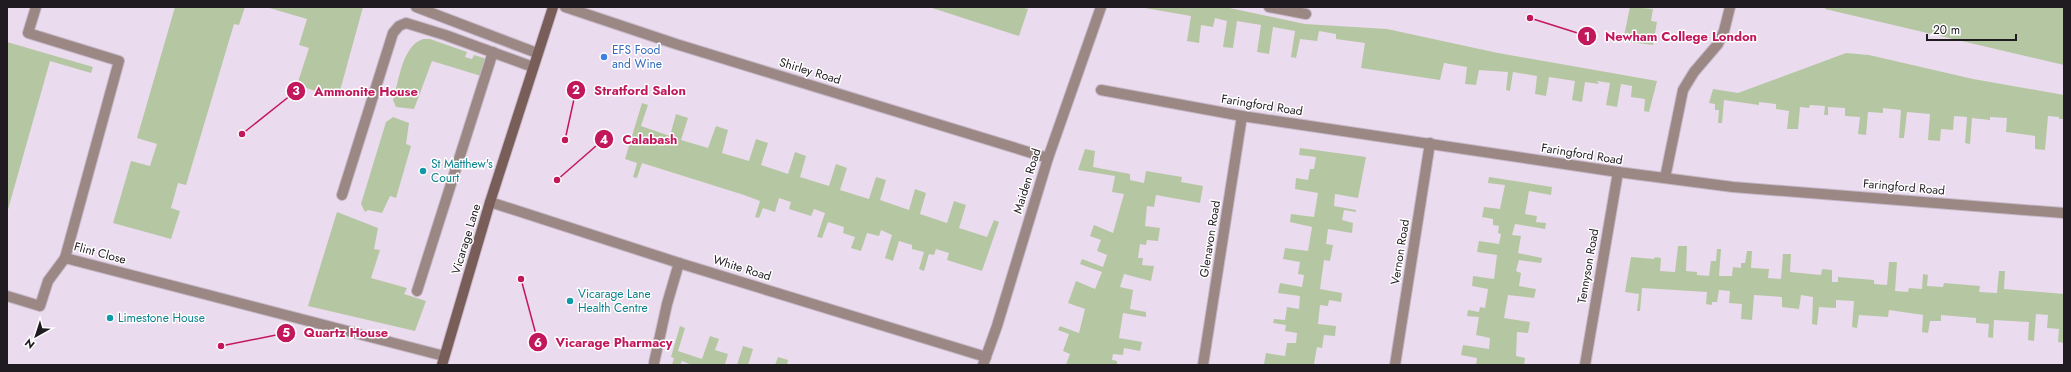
<svg xmlns="http://www.w3.org/2000/svg" width="2071" height="372" viewBox="0 0 2071 372" font-family="Jost,sans-serif">
	<rect width="100%" height="100%" fill="#ebdbee"/>
	<!-- green -->
	<g fill="#b5c7a2">
		<path d="M 175,7 L 245,7 L 239,25 L 234,24 L 186,185 L 178,183 L 171,208 L 180,211 L 171,239 L 113,223 L 131,161 L 150,166 L 157,144 L 137,138 Z"/>
		<path d="M 266,7 L 363,7 L 338,98 L 297,85 L 309,48 L 299,45 L 307,19 Z"/>
		<path d="M 929,7 L 1020,7 L 1028,9 L 1019,36 Z"/>
		<path d="M 1139,7 L 1225,7 L 1305,24 L 1387,29 L 1498,53 L 1657,81 L 1649,112 L 1644,111 L 1645,99 L 1631,97 L 1632,86 L 1621,84 L 1617,107 L 1606,105 L 1610,83 L 1597,81 L 1599,84 L 1585,82 L 1582,102 L 1572,100 L 1575,81 L 1549,77 L 1546,96 L 1535,94 L 1537,76 L 1513,72 L 1510,91 L 1506,90 L 1508,72 L 1479,70 L 1476,85 L 1465,84 L 1467,67 L 1444,63 L 1440,80 L 1361,68 L 1365,43 L 1336,39 L 1336,34 L 1319,31 L 1317,41 L 1300,39 L 1296,58 L 1291,57 L 1295,31 L 1273,27 L 1269,54 L 1257,52 L 1261,25 L 1237,21 L 1233,48 L 1223,47 L 1227,21 L 1215,18 L 1213,27 L 1201,25 L 1199,43 L 1187,41 L 1191,16 Z"/>
		<path d="M 1630,7 L 1653,9 L 1651,21 L 1657,22 L 1653,45 L 1623,41 Z"/>
		<path d="M 1826,7 L 2064,7 L 2064,65 L 1825,9 Z"/>
		<path d="M 423,39 L 430,39 L 467,52 L 465,57 L 472,59 L 474,55 L 487,59 L 481,76 L 432,61 L 414,109 L 396,107 L 393,100 C 399,81 402,46 423,39 Z"/>
		<path d="M 7,42 L 93,67 L 91,73 L 50,61 L 7,213 Z"/>
		<path d="M 1846,53 L 1869,55 L 1973,79 L 2064,95 L 2064,119 L 2059,119 L 2059,117 L 2048,116 L 2045,150 L 2035,149 L 2035,136 L 2006,132 L 2007,118 L 1990,117 L 1990,120 L 1972,118 L 1970,144 L 1965,143 L 1967,117 L 1954,116 L 1953,130 L 1941,129 L 1940,141 L 1928,140 L 1930,114 L 1907,112 L 1904,138 L 1899,138 L 1901,110 L 1883,108 L 1883,113 L 1868,112 L 1866,135 L 1858,134 L 1860,117 L 1845,116 L 1845,108 L 1828,107 L 1828,115 L 1824,115 L 1825,106 L 1810,105 L 1809,108 L 1800,107 L 1798,129 L 1787,129 L 1789,111 L 1776,109 L 1776,104 L 1759,102 L 1759,105 L 1724,100 L 1722,123 L 1718,123 L 1719,110 L 1715,110 L 1715,104 L 1709,103 L 1713,89 L 1738,93 Z"/>
		<path d="M 642,103 L 648,105 L 641,126 L 670,136 L 676,114 L 688,118 L 681,140 L 708,148 L 716,126 L 728,130 L 722,153 L 749,161 L 756,139 L 768,143 L 761,165 L 788,174 L 795,152 L 806,156 L 800,177 L 829,186 L 836,164 L 847,168 L 840,190 L 869,199 L 876,177 L 886,180 L 880,200 L 909,210 L 915,189 L 926,193 L 920,214 L 947,223 L 954,201 L 966,205 L 959,228 L 987,237 L 994,220 L 999,222 L 982,271 L 947,260 L 949,253 L 936,249 L 934,255 L 929,254 L 924,271 L 919,269 L 924,252 L 912,249 L 912,245 L 899,241 L 893,261 L 885,258 L 892,235 L 881,230 L 879,236 L 867,233 L 861,251 L 851,248 L 855,237 L 843,233 L 844,227 L 828,222 L 822,238 L 817,237 L 825,213 L 814,209 L 811,216 L 789,209 L 791,202 L 779,198 L 775,212 L 763,208 L 759,218 L 755,217 L 760,201 L 744,195 L 642,163 L 637,178 L 633,177 L 637,163 L 625,159 Z"/>
		<path d="M 393,117 L 409,123 L 406,144 L 411,146 L 396,198 L 390,196 L 382,213 L 368,210 L 365,212 L 361,204 L 386,122 Z"/>
		<path d="M 1300,148 L 1366,157 L 1358,198 L 1335,194 L 1334,206 L 1356,210 L 1356,212 L 1344,210 L 1342,220 L 1353,223 L 1352,233 L 1328,229 L 1326,244 L 1333,245 L 1330,261 L 1324,260 L 1320,289 L 1342,293 L 1341,302 L 1329,300 L 1328,306 L 1320,305 L 1318,324 L 1336,326 L 1335,336 L 1324,335 L 1322,348 L 1317,347 L 1314,364 L 1322,365 L 1264,364 L 1266,353 L 1285,356 L 1287,343 L 1296,343 L 1297,333 L 1285,331 L 1286,325 L 1273,323 L 1274,319 L 1285,320 L 1287,307 L 1299,309 L 1300,296 L 1278,293 L 1280,283 L 1302,287 L 1304,275 L 1298,274 L 1300,262 L 1283,259 L 1285,248 L 1308,251 L 1312,227 L 1290,222 L 1291,214 L 1314,217 L 1318,193 L 1295,189 L 1296,178 L 1308,180 L 1310,169 L 1314,169 L 1316,157 L 1299,155 Z"/>
		<path d="M 1085,149 L 1095,151 L 1093,167 L 1130,174 L 1130,180 L 1144,183 L 1146,171 L 1182,177 L 1181,182 L 1203,186 L 1200,203 L 1156,195 L 1154,207 L 1147,206 L 1145,226 L 1160,228 L 1158,241 L 1147,240 L 1146,245 L 1140,244 L 1138,258 L 1143,258 L 1142,265 L 1154,266 L 1151,281 L 1124,274 L 1120,287 L 1133,290 L 1130,309 L 1146,312 L 1146,317 L 1123,313 L 1119,338 L 1142,342 L 1140,351 L 1124,348 L 1123,355 L 1113,354 L 1112,360 L 1117,361 L 1117,365 L 1066,365 L 1070,354 L 1063,351 L 1069,334 L 1058,330 L 1060,326 L 1079,333 L 1085,309 L 1068,303 L 1076,281 L 1095,289 L 1102,272 L 1080,264 L 1082,259 L 1103,267 L 1107,255 L 1097,251 L 1101,240 L 1090,236 L 1094,225 L 1113,233 L 1124,194 L 1112,192 L 1115,176 L 1078,170 Z"/>
		<path d="M 1489,177 L 1552,187 L 1551,195 L 1529,191 L 1525,214 L 1537,216 L 1536,222 L 1546,223 L 1545,229 L 1515,224 L 1512,235 L 1521,236 L 1518,253 L 1542,258 L 1541,263 L 1519,260 L 1516,271 L 1521,273 L 1519,286 L 1536,289 L 1534,298 L 1508,295 L 1504,318 L 1530,322 L 1528,333 L 1517,332 L 1516,356 L 1525,358 L 1524,365 L 1476,365 L 1477,358 L 1461,355 L 1463,345 L 1489,349 L 1490,338 L 1476,335 L 1479,317 L 1467,316 L 1468,310 L 1479,312 L 1480,307 L 1485,308 L 1488,289 L 1472,286 L 1473,276 L 1494,279 L 1497,255 L 1477,252 L 1479,241 L 1499,244 L 1501,234 L 1498,233 L 1499,226 L 1493,225 L 1493,219 L 1482,217 L 1484,207 L 1500,209 L 1505,185 L 1488,183 Z"/>
		<path d="M 337,212 L 378,228 L 374,249 L 380,250 L 371,278 L 407,288 L 404,294 L 426,301 L 415,331 L 308,306 Z"/>
		<path d="M 1678,246 L 1687,246 L 1686,271 L 1697,272 L 1697,275 L 1709,276 L 1711,261 L 1716,261 L 1717,249 L 1721,249 L 1719,276 L 1732,276 L 1733,267 L 1741,268 L 1741,263 L 1745,263 L 1747,251 L 1752,251 L 1751,268 L 1769,269 L 1768,278 L 1781,279 L 1783,254 L 1791,254 L 1790,272 L 1821,275 L 1822,269 L 1832,270 L 1832,282 L 1838,282 L 1838,277 L 1874,280 L 1874,284 L 1887,285 L 1889,262 L 1897,262 L 1895,291 L 1908,292 L 1909,288 L 1922,289 L 1923,274 L 1928,275 L 1927,286 L 1943,287 L 1944,283 L 1980,286 L 1979,292 L 1997,293 L 1999,271 L 2005,271 L 2004,289 L 2064,294 L 2064,343 L 2058,342 L 2059,329 L 2047,328 L 2048,315 L 2036,314 L 2034,341 L 2028,340 L 2029,322 L 1994,320 L 1993,338 L 1988,337 L 1989,324 L 1976,323 L 1976,318 L 1941,315 L 1941,321 L 1930,321 L 1928,333 L 1922,332 L 1923,315 L 1889,310 L 1888,317 L 1859,315 L 1857,328 L 1852,327 L 1854,301 L 1836,300 L 1836,308 L 1819,307 L 1817,325 L 1812,324 L 1813,297 L 1801,295 L 1799,309 L 1782,307 L 1782,297 L 1754,295 L 1752,320 L 1741,319 L 1742,304 L 1729,303 L 1730,291 L 1719,290 L 1717,302 L 1712,302 L 1712,305 L 1706,304 L 1707,292 L 1642,288 L 1640,311 L 1637,311 L 1639,294 L 1625,292 L 1631,257 L 1654,259 L 1655,257 L 1661,258 L 1660,271 L 1675,272 Z"/>
		<path d="M 680,326 L 685,328 L 678,351 L 702,359 L 710,336 L 719,339 L 715,350 L 728,354 L 725,364 L 726,365 L 692,365 L 682,361 L 680,365 L 672,365 L 674,358 L 671,357 Z"/>
		<path d="M 743,346 L 753,349 L 748,365 L 737,365 Z"/>
		<path d="M 778,357 L 788,360 L 787,365 L 775,365 Z"/>
	</g>
	<g fill="none" stroke-linecap="round" stroke-linejoin="round">
		<defs>
			<g id="service">
				<path d="M 416,7 L 537,53"/>
				<path d="M 1269,7 L 1306,14"/>
				<path d="M 342,195 L 393,33 L 399,26 L 406,23 L 445,35 L 533,67"/>
				<path d="M 417,291 L 493,52"/>
				<path d="M 7,296 L 40,306 L 48,281 L 65,258"/>
				<path d="M 654,363 L 667,304 L 679,263"/>
			</g>
			<g id="minor">
				<path d="M 36,7 L 28,33 L 119,61 L 65,258 L 444,356"/>
				<path d="M 565,7 L 676,44 L 1048,158"/>
				<path d="M 1101,90 L 1242,116 L 1618,172 L 1733,187 L 2064,213"/>
				<path d="M 1665,178 L 1683,90 L 1694,72 L 1718,44 L 1724,31 L 1730,7"/>
				<path d="M 490,202 L 679,263 L 986,357"/>
				<path d="M 983,365 L 997,326 L 1048,158 L 1101,7"/>
				<path d="M 1203,365 L 1242,116"/>
				<path d="M 1395,365 L 1430,143"/>
				<path d="M 1585,365 L 1618,172"/>
			</g>
			<path id="secondary" d="M 442,365 L 490,202 L 553,7"/>
		</defs>
		<!-- service casing -->
		<use href="#service" stroke="#c6b8c9" stroke-width="12"/>
		<!-- minor casing -->
		<use href="#minor" stroke="#c6b8c9" stroke-width="12"/>
		<!-- secondary casing -->
		<use href="#secondary" stroke="#c6b8c9" stroke-width="12"/>
		<!-- service -->
		<use href="#service" stroke="#9b8884" stroke-width="10"/>
		<!-- minor -->
		<use href="#minor" stroke="#9b8884" stroke-width="10"/>
		<!-- secondary -->
		<use href="#secondary" stroke="#795d58" stroke-width="10"/>
	</g>
	<!-- markers -->
	<circle fill="#3f7fe0" stroke="#fff" stroke-width="1.5" cx="604" cy="57" r="4"/>
	<g fill="#0f9aa8" stroke="#fff" stroke-width="1.5">
		<circle cx="423" cy="171" r="4"/>
		<circle cx="570" cy="301" r="4"/>
		<circle cx="110" cy="318" r="4"/>
	</g>
	<g text-anchor="middle" dominant-baseline="central" stroke-width="3" stroke-linejoin="round" paint-order="stroke">
		<!-- shop labels -->
		<g font-size="12" fill="#366cbe" stroke="#fff" text-anchor="start">
			<text x="612" y="50">EFS Food<tspan x="612" dy="14">and Wine</tspan></text>
		</g>
		<!-- street labels -->
		<g font-size="12" fill="#201a21" stroke="#fff">
			<text transform="translate(810 71) rotate(17)">Shirley Road</text>
			<text transform="translate(1262 105) rotate(9)">Faringford Road</text>
			<text transform="translate(1582 154) rotate(9)">Faringford Road</text>
			<text transform="translate(1027 181) rotate(-73)">Maiden Road</text>
			<text transform="translate(1904 187) rotate(5)">Faringford Road</text>
			<text transform="translate(466 239) rotate(-73)">Vicarage Lane</text>
			<text transform="translate(1210 239) rotate(-81)">Glenavon Road</text>
			<text transform="translate(1400 252) rotate(-81)">Vernon Road</text>
			<text transform="translate(100 253) rotate(15)">Flint Close</text>
			<text transform="translate(1588 266) rotate(-80)">Tennyson Road</text>
			<text transform="translate(742 268) rotate(17)">White Road</text>
		</g>
		<!-- culture labels -->
		<g font-size="12" fill="#0d838f" stroke="#fff" text-anchor="start">
			<text x="431" y="164">St Matthew's<tspan x="431" dy="14">Court</tspan></text>
			<text x="578" y="294">Vicarage Lane<tspan x="578" dy="14">Health Centre</tspan></text>
			<text x="118" y="318">Limestone House</text>
		</g>
	</g>
	<!-- callouts -->
	<path fill="none" stroke="#c2185b" stroke-width="1.5" d="M1530 18L1587 36M565 140L576 90M242 134L296 91M557 180L604 139M221 346L286 333M521 279L538 342"/>
	<g fill="#c2185b" stroke="#fff" stroke-width="1.5">
		<circle cx="1530" cy="18" r="4"/>
		<circle cx="565" cy="140" r="4"/>
		<circle cx="242" cy="134" r="4"/>
		<circle cx="557" cy="180" r="4"/>
		<circle cx="221" cy="346" r="4"/>
		<circle cx="521" cy="279" r="4"/>
		<circle cx="1587" cy="36" r="10"/>
		<circle cx="576" cy="90" r="10"/>
		<circle cx="296" cy="91" r="10"/>
		<circle cx="604" cy="139" r="10"/>
		<circle cx="286" cy="333" r="10"/>
		<circle cx="538" cy="342" r="10"/>
	</g>
	<g font-size="12" text-anchor="middle" font-weight="bold" fill="#fff">
		<text x="1587" y="41">1</text>
		<text x="576" y="94">2</text>
		<text x="296" y="95">3</text>
		<text x="604" y="144">4</text>
		<text x="286" y="337">5</text>
		<text x="538" y="347">6</text>
	</g>
	<g font-size="13" text-anchor="middle" font-weight="bold" fill="#c2185b" stroke="#fff" stroke-width="3" stroke-linejoin="round" paint-order="stroke">
		<text x="1681" y="41">Newham College London</text>
		<text x="640" y="95">Stratford Salon</text>
		<text x="366" y="96">Ammonite House</text>
		<text x="650" y="144">Calabash</text>
		<text x="346" y="337">Quartz House</text>
		<text x="614" y="347">Vicarage Pharmacy</text>
	</g>
	<!-- border -->
	<rect width="2071" height="372" fill="none" stroke="#201a21" stroke-width="16"/>
	<!-- north arrow -->
	<g transform="translate(36 336) rotate(219)" stroke="#ffffff" stroke-width="3" paint-order="stroke">
	<path d="M0-3L7 15L0 10L-7 15Z" fill="#201a21"/>
	<text y="-6" font-size="11" font-weight="bold" text-anchor="middle" fill="#201a21">N</text>
	</g>
	<!-- scale -->
	<path d="M1927 34v6h89v-6" fill="none" stroke="#201a21" stroke-width="2"/>
	<text x="1933" y="34" font-size="12" fill="#201a21" stroke="#ffffff" stroke-width="3" paint-order="stroke">20 m</text>
</svg>
